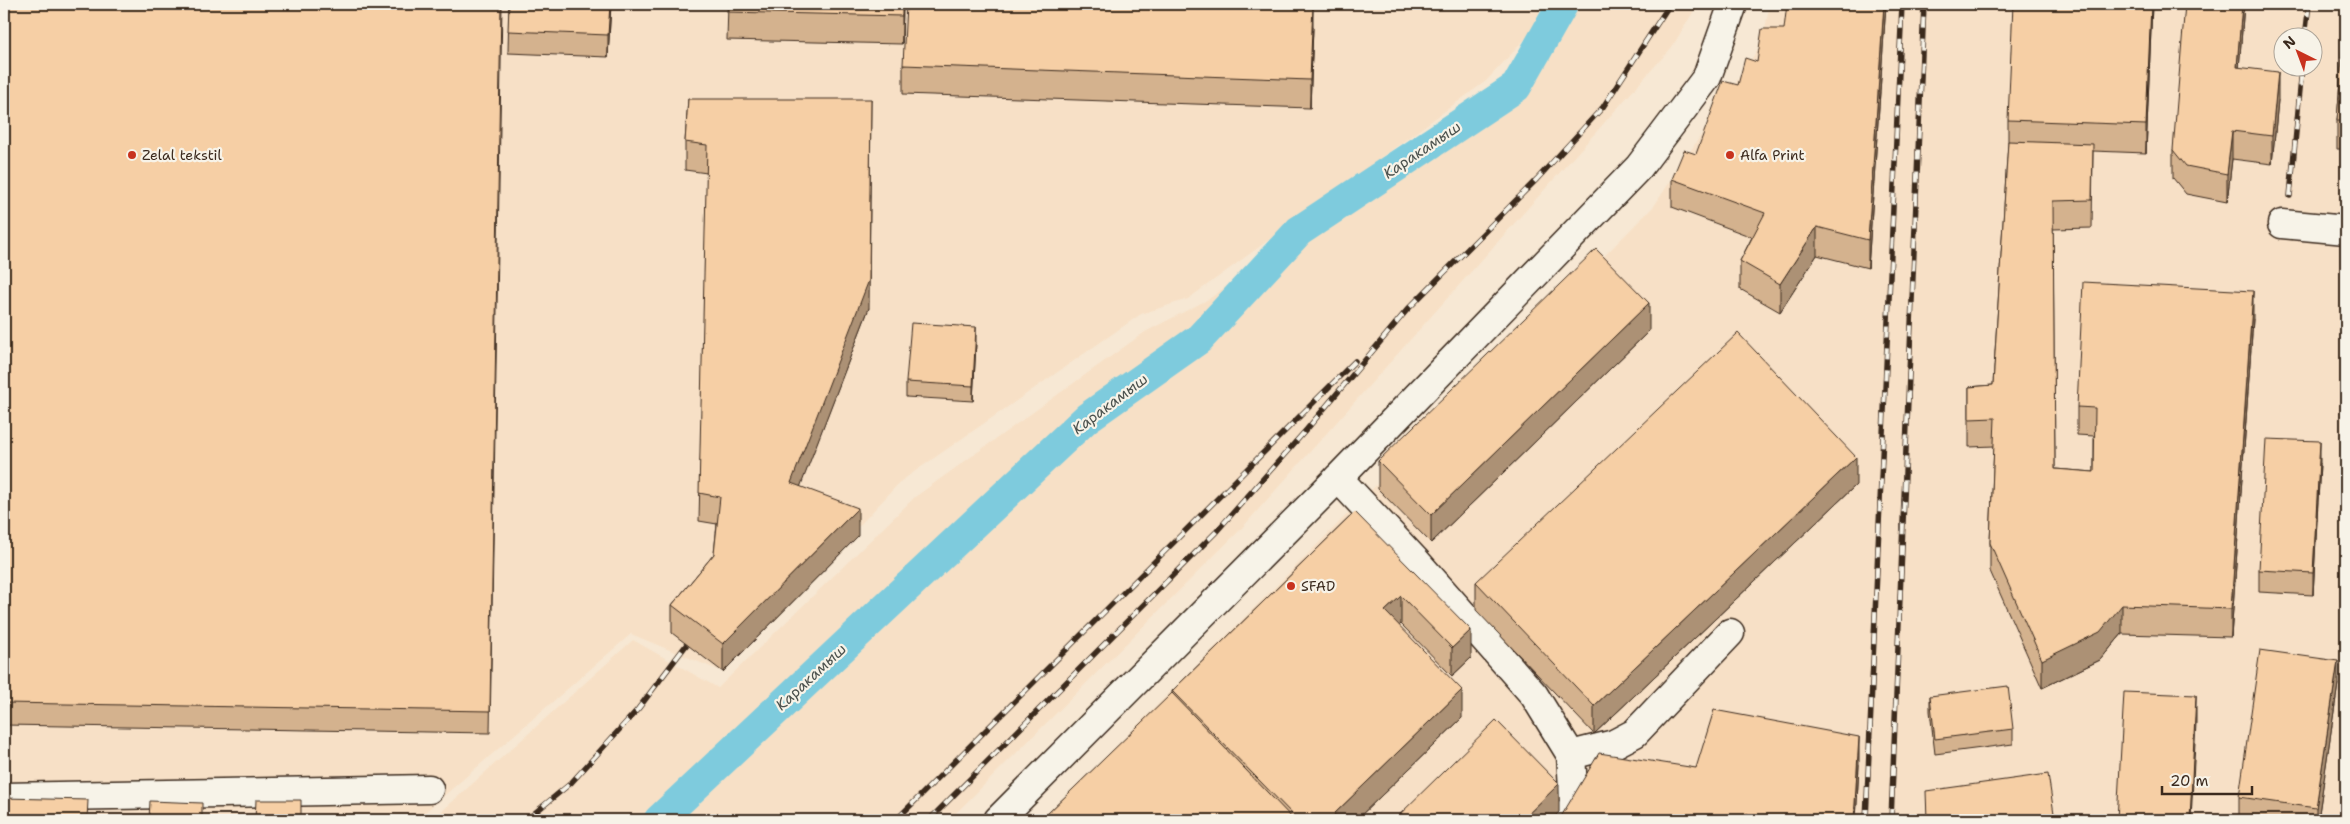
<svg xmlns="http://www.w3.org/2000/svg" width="2350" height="824" viewBox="0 0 2350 824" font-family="'Shantell Sans',sans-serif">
	<rect width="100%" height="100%" fill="#f7e8d4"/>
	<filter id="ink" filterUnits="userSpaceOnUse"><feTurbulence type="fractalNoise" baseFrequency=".02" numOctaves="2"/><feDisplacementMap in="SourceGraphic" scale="10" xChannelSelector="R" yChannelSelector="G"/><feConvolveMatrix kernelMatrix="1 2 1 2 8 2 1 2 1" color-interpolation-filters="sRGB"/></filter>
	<g filter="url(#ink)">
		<!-- built -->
		<g fill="#f7e0c6" fill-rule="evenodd">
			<path d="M 4,4 L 1558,4 L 1486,81 L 1188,299 L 1141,314 L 901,481 L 723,672 L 631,634 L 416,820 L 4,820 Z"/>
			<path d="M 1575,4 L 1698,4 L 1672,47 L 1241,529 L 949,820 L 432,820 L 633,640 L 718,688 L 915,497 L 1145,332 L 1209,299 L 1506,83 Z"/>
			<path d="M 1770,4 L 2346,4 L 2346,820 L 1043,820 L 1654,206 L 1762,43 ZM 2282,38 L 2312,38 L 2312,68 L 2282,68 Z"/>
		</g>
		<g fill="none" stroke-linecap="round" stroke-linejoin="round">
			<!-- canal -->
			<path stroke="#7ecbdd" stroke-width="31" d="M 659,820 L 1087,418 L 1199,339 L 1299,231 L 1516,87 L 1563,4"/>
			<defs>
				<g id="minor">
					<path d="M 2282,224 L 2346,230"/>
					<path d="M 1338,478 L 1415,560 L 1534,695 L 1571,755 L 1574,805 L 1563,820"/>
					<path d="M 1571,755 L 1614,744 L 1635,733 L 1730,633"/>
					<path d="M 4,797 L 429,789"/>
					<path d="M 998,820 L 1338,478 L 1639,167 L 1707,77 L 1733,4"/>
				</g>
			</defs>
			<!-- minor casing -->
			<use href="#minor" stroke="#3b2a1e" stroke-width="31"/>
			<!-- minor -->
			<use href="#minor" stroke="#f7f3e8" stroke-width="28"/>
			<defs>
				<g id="rail">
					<path d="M 2305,38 L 2309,4"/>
					<path d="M 2290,196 L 2302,68"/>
					<path d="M 526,820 L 571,783 L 638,709 L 687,644"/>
					<path d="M 896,820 L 1355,361"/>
					<path d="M 929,820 L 1216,532 L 1307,429 L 1407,310 L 1537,179 L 1603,107 L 1670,4"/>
					<path d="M 1866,820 L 1902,4"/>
					<path d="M 1891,820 L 1924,4"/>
				</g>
			</defs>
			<!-- rail casing -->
			<use href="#rail" stroke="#3b2a1e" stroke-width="5.5"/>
			<!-- rail -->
			<use href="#rail" stroke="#f7f3e8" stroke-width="4" stroke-dasharray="11" stroke-linecap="butt"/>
		</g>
		<!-- wall -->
		<g fill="#d4b28e" stroke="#3b2a1e">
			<path d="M 4,4 L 502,4 L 490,733 L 4,725 Z"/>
			<path d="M 509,4 L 611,4 L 608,57 L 508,53 Z"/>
			<path d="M 728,4 L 903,4 L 902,44 L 727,40 Z"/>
			<path d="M 1886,4 L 1868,268 L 1817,255 L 1780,312 L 1740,289 L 1740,261 L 1752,237 L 1672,207 L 1672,179 L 1696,154 L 1738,85 L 1757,62 L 1784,29 Z"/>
			<path d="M 2152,4 L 2146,153 L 2093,151 L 2092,228 L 2053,229 L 2055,469 L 2094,472 L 2094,436 L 2077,435 L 2077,407 L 2253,319 L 2231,637 L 2122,634 L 2100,660 L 2042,688 L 1990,571 L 1990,543 L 1994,446 L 1969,447 L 1969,387 L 1993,385 L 2008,143 L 2008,120 Z"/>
			<path d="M 2244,4 L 2239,68 L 2278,100 L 2272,164 L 2232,159 L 2227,202 L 2186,194 L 2173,178 L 2173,150 Z"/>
			<path d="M 2346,4 L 2346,149 L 2337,149 L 2337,121 Z"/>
			<path d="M 1313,27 L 1310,108 L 903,94 L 903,65 Z"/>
			<path d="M 688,99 L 869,308 L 800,486 L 858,536 L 723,672 L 672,633 L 672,605 L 714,554 L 717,524 L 699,521 L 707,173 L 685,170 L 685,142 Z"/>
			<path d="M 1649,331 L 1431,543 L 1378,489 L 1378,461 Z"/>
			<path d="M 976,342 L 973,401 L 906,397 L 906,382 Z"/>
			<path d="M 2320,463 L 2313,595 L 2259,592 L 2259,570 Z"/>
			<path d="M 1856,485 L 1594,734 L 1476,610 L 1476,582 Z"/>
			<path d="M 1355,512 L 1471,658 L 1452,676 L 1401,624 L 1399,626 L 1462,718 L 1356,820 L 1041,820 L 1172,694 L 1172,691 Z"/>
			<path d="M 2338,684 L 2318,820 L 2245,820 L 2239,819 L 2239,797 Z"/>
			<path d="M 1930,696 L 2013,729 L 2013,744 L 1935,754 L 1930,711 Z"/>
			<path d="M 1859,765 L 1856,820 L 1559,820 L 1696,768 Z"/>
		</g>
		<!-- shaded-wall -->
		<g fill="#ac9174" stroke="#3b2a1e">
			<path d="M 610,4 L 611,4 L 608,57 L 608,35 Z"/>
			<path d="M 902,4 L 903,4 L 902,44 Z"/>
			<path d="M 1313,4 L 1313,27 L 1310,108 L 1310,80 Z"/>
			<path d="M 1884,4 L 1886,4 L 1868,268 L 1868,240 Z"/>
			<path d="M 2151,4 L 2152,4 L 2146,153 L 2146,125 Z"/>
			<path d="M 2242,4 L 2244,4 L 2237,95 L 2237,67 Z"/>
			<path d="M 2278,72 L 2278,100 L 2272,164 L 2272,136 Z"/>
			<path d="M 871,99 L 869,308 L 791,511 L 791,483 Z"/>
			<path d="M 2232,131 L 2232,159 L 2227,202 L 2227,174 Z"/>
			<path d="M 1817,227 L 1817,255 L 1780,312 L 1780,284 Z"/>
			<path d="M 2253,291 L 2253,319 L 2231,637 L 2231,609 Z"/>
			<path d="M 1649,303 L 1649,331 L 1431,543 L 1431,515 Z"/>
			<path d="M 976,327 L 976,342 L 973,401 L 973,386 Z"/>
			<path d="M 2320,441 L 2320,463 L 2313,595 L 2313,573 Z"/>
			<path d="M 1856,457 L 1856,485 L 1594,734 L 1594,706 Z"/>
			<path d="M 858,508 L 858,536 L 723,672 L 723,644 Z"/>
			<path d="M 1401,596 L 1401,624 L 1385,639 L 1385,611 Z"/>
			<path d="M 2122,605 L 2122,634 L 2100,660 L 2042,688 L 2042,660 Z"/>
			<path d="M 1471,630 L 1471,658 L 1452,676 L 1452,648 Z"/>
			<path d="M 2338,661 L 2338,684 L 2318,820 L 2316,820 L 2316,808 Z"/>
			<path d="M 1462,690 L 1462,718 L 1356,820 L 1334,820 L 1334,814 Z"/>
			<path d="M 2196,695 L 2196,723 L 2191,820 L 2190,820 Z"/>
			<path d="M 1859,737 L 1859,765 L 1856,820 L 1854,820 Z"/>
			<path d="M 1559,784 L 1559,812 L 1551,820 L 1522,820 Z"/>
		</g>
		<!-- building -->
		<g fill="#f6cfa5" stroke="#3b2a1e">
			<path d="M 4,4 L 501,4 L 490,711 L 4,703 Z"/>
			<path d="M 509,4 L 610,4 L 608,35 L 508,31 Z"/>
			<path d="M 728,4 L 902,4 L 902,16 L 727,12 Z"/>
			<path d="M 906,4 L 1313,4 L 1310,80 L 903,65 Z"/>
			<path d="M 1787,4 L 1884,4 L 1868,240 L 1817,227 L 1780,284 L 1740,261 L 1765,213 L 1672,179 L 1684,150 L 1696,154 L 1723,81 L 1738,85 L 1745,58 L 1757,62 L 1762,29 L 1784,29 Z"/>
			<path d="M 2013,4 L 2151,4 L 2146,125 L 2008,120 Z"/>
			<path d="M 2185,4 L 2242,4 L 2237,67 L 2278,72 L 2272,136 L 2232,131 L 2227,174 L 2186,166 L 2173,150 Z"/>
			<path d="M 2346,4 L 2346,121 L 2337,121 Z"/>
			<path d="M 688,99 L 871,99 L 869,280 L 791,483 L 858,508 L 723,644 L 672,605 L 714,554 L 720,497 L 699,493 L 707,145 L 685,142 Z"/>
			<path d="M 2008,141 L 2093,144 L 2092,200 L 2053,201 L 2055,469 L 2094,472 L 2095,408 L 2077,407 L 2083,282 L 2253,291 L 2231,609 L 2122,605 L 2100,632 L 2042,660 L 1990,543 L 1995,418 L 1969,419 L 1969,387 L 1993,385 Z"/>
			<path d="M 1596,249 L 1649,303 L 1431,515 L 1378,461 Z"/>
			<path d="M 911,323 L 976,327 L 973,386 L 906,382 Z"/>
			<path d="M 1738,333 L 1856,457 L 1594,706 L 1476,582 Z"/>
			<path d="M 2266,439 L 2320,441 L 2313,573 L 2259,570 Z"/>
			<path d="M 1355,512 L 1471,630 L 1452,648 L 1401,596 L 1385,611 L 1462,690 L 1334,814 L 1339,820 L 1298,820 L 1172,691 Z"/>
			<path d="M 2260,650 L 2338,661 L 2316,808 L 2239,797 Z"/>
			<path d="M 2008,686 L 2013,729 L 1935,739 L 1930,696 Z"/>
			<path d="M 2124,692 L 2196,695 L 2190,820 L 2117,820 Z"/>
			<path d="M 1172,693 L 1294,820 L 1041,820 Z"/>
			<path d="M 1714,710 L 1859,737 L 1854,820 L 1768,820 L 1747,814 L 1745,820 L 1559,820 L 1599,753 L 1696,768 Z"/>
			<path d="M 1496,720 L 1559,784 L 1522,820 L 1394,820 Z"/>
			<path d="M 2048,774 L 2055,820 L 1927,820 L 1926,791 Z"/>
			<path d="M 4,798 L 88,800 L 87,820 L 4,820 Z"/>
			<path d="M 256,800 L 301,800 L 301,820 L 255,820 Z"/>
			<path d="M 150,801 L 202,803 L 202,820 L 149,820 Z"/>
		</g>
	</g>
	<!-- markers -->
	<g fill="#c8321e" stroke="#f7f3e8" stroke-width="2">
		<circle cx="132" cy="155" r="5"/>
		<circle cx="1730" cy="155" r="5"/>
		<circle cx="1291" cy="586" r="5"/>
	</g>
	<g text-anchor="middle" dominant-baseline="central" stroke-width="4.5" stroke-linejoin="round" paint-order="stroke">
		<!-- poi labels -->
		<g font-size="14" fill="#3b2a1e" stroke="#f7f3e8" text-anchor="start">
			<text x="142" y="155">Zelal tekstil</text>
			<text x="1740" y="155">Alfa Print</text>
			<text x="1301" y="586">SFAD</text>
		</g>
		<!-- water labels -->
		<g font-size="15" font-style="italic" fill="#4c524e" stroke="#f7f3e8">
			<text transform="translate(1422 150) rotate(-34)">Каракамыш</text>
			<text transform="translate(1110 404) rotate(-37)">Каракамыш</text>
			<text transform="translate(811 677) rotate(-43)">Каракамыш</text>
		</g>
	</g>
	<!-- margin -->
	<rect width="2350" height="824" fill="none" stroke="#f7f3e8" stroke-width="20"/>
	<rect x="10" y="10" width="2330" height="804" fill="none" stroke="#3b2a1e" stroke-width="2" filter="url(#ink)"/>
	<!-- north arrow -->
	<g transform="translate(2298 52) rotate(318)"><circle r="24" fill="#f7f3e8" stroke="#aca397"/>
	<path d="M0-4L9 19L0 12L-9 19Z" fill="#c8321e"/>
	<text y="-8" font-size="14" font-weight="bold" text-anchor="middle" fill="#3b2a1e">N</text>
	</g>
	<!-- scale -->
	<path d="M2162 786v8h90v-8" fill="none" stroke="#3b2a1e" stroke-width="2.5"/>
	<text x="2170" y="786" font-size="15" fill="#3b2a1e" stroke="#f7f3e8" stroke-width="4" paint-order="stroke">20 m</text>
</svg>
